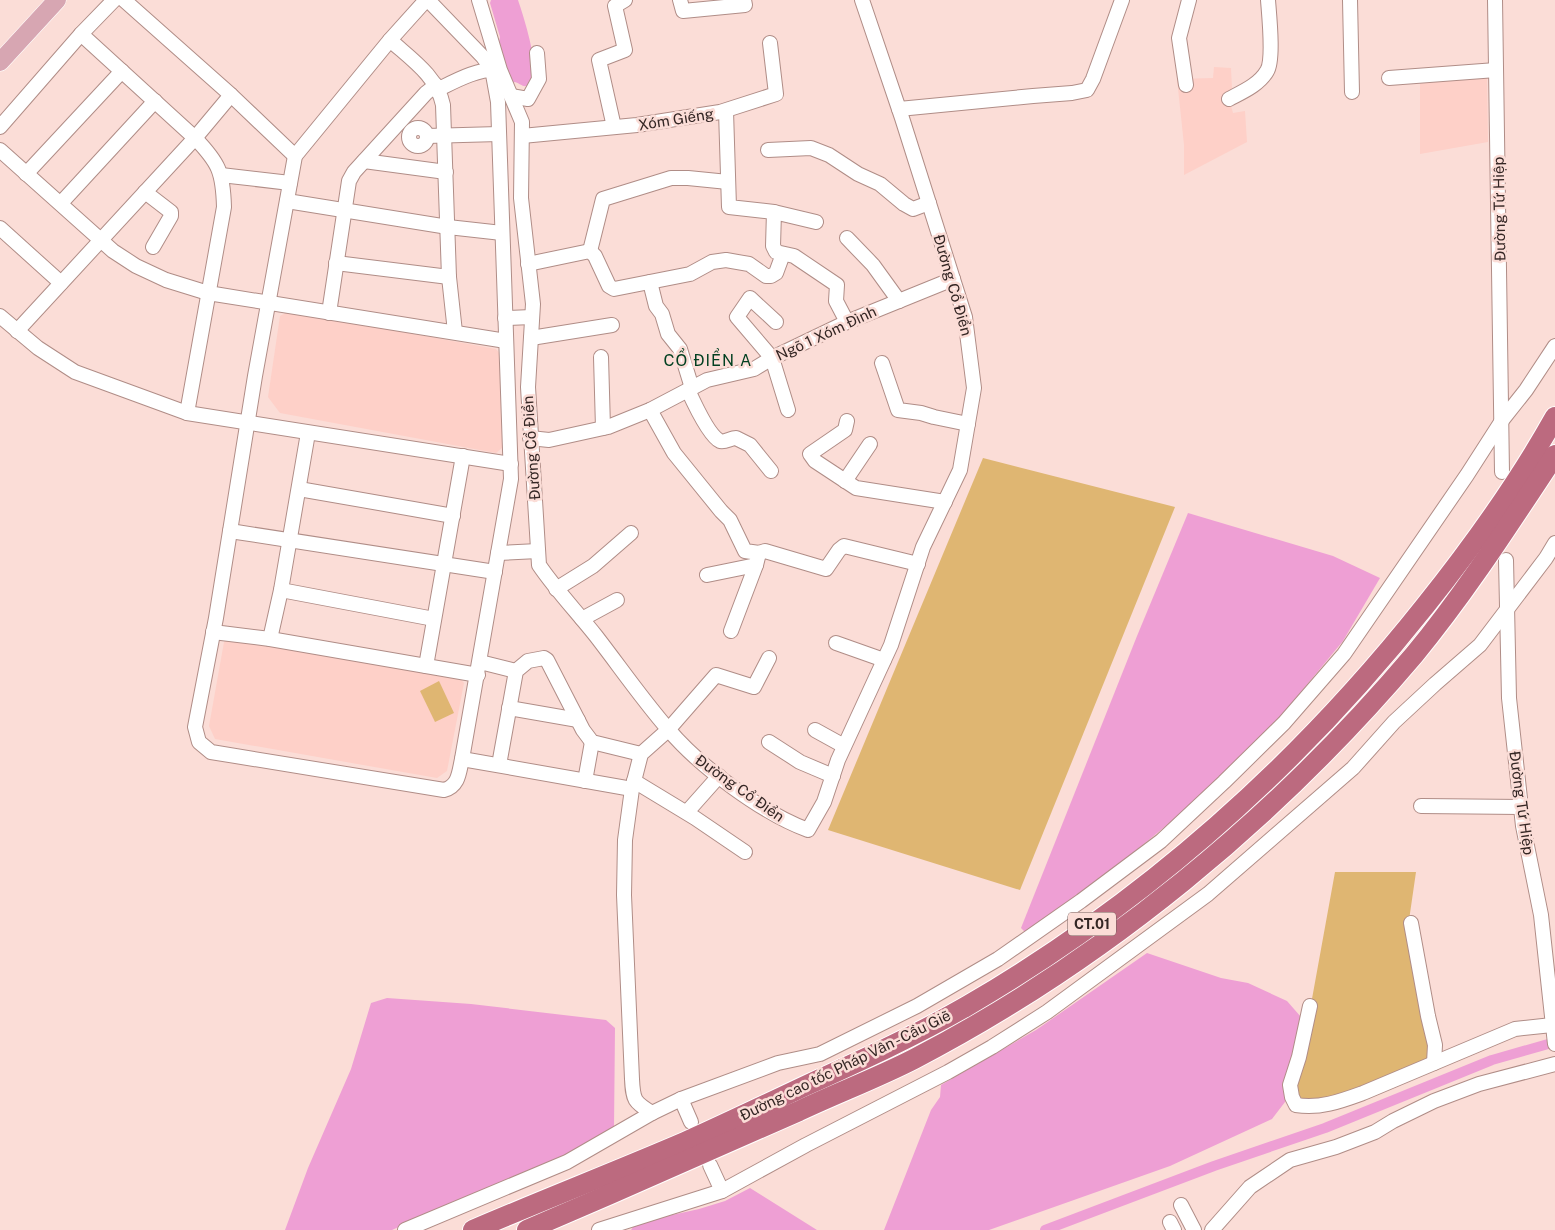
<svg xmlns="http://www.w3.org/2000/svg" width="1555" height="1230" viewBox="0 0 1555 1230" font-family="'Public Sans',sans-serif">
	<rect width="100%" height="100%" fill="#fbddd7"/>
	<!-- built -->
	<g fill="#fed0c8">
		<path d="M 1214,67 L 1231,68 L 1232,88 L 1228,95 L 1233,113 L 1245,111 L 1247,142 L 1184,175 L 1184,145 L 1177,79 L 1213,78 Z"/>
		<path d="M 1487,73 L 1488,142 L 1420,154 L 1420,78 Z"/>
		<path d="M 289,311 L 496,349 L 500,354 L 503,447 L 496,453 L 280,413 L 268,397 L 280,316 Z"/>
		<path d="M 230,637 L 459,677 L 464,683 L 447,771 L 437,778 L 215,739 L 209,726 L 224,642 Z"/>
	</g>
	<!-- green -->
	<g fill="#dfb672">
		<path d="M 983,458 L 1175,507 L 1020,890 L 828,830 Z"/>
		<path d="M 439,681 L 454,713 L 435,722 L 420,691 Z"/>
		<path d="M 1335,872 L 1416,872 L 1407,934 L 1430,1042 L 1429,1062 L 1315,1104 L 1298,1102 L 1296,1087 Z"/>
	</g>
	<!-- water -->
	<g fill="#ee9fd4">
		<path d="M 491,0 L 518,0 C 522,12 546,82 526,86 C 523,87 519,83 515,82 L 512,83 L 498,47 L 500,37 L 490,3 Z"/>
		<path d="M 1188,513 L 1333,556 L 1380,578 L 1343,641 L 1277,721 L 1206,793 L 1117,866 L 1025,932 L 1021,928 L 1137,636 Z"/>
		<path d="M 1147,953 L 1221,978 L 1248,983 L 1287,1001 L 1301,1017 L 1285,1102 L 1272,1119 L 1170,1166 L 989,1230 L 884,1230 L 931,1110 L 940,1097 L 941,1085 L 1036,1030 Z"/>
		<path d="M 387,998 L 471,1004 L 606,1020 L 615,1028 L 614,1128 L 560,1161 L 452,1203 L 392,1230 L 285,1230 L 308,1168 L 351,1069 L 371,1003 Z"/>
		<path d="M 750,1188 L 817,1230 L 631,1230 L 636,1223 L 699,1209 L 725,1201 Z"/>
	</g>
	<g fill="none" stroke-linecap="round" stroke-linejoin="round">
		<!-- canal -->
		<path stroke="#ee9fd4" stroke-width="10" d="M 1045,1230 L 1214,1166 L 1325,1128 L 1492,1060 L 1555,1042"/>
		<defs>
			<g id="minor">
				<path d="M 124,0 L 231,95 L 295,156"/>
				<path d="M 426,0 L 390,40 L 295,156 L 255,376 L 216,618 L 195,727 L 199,742 L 211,752 L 444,790 C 459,786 459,772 462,759 L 511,479 L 498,102 L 492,69 L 483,57 L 428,0"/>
				<path d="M 479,0 L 500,70 L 522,122 L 521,198 L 533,304 L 528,387 L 539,565 C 556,590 577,612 596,636 C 620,667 642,699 668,729 C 699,766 762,813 808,830 L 824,802 L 838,760 L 891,645 L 923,547 L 960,470 L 974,388 L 965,317 L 902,118 L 862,0"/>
				<path d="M 680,0 L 683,11 L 745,5 L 744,0"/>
				<path d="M 1350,0 L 1352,92"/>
				<path d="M 1495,0 L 1502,472"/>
				<path d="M 81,34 L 195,138 C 219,163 223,172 224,207 L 187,413"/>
				<path d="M 390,40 C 411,59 437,76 443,105 L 449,277 L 455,332"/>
				<path d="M 1389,78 L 1496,70"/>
				<path d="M 1186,85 L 1179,38 L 1189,0"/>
				<path d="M 439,89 C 457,80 479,68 499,70"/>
				<path d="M 511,96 L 528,99 L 539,79 L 537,53"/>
				<path d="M 1229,99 C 1242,92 1259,85 1267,71 C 1274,60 1269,14 1268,0"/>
				<path d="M 899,109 L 1033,96 L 1072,93 L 1087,90 L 1093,79 L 1122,0"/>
				<path d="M 726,111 L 729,207 L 774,212"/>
				<path d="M 0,127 L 81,34 L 114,0"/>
				<path d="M 614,127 L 599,60 L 625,50 L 615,6 L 625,0"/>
				<circle cx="418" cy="137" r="9"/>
				<path d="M 427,136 L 499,134"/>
				<path d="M 522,136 L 637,125 L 720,112 L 776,94 L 770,43"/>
				<path d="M 0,150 L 113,251 L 136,266 L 166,280 L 208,293 L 506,341"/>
				<path d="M 768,150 L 811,148 L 829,155 L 858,174 L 880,184 L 904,204 L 913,209 L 929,203"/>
				<path d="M 364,161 L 446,172"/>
				<path d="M 26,174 L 122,71"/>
				<path d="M 221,175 L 290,183"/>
				<path d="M 145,192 L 171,212 L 171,216 L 153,247"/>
				<path d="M 287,201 L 448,227 L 502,233"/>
				<path d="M 61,203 L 155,101"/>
				<path d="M 816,222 L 774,212 L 773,246 L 776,252 L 794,256 L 837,285 L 836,301 L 847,322"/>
				<path d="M 0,228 L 61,283"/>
				<path d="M 847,238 L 873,265 L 899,301"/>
				<path d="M 590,251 L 603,199 L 671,178 L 688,178 L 728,182"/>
				<path d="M 336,263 L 449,277"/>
				<path d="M 528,264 L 590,251 L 595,256 L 609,286 L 614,289 L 690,274 L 712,262 L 726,260 L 749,264 L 766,276 L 771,276 L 776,273 L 783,254"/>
				<path d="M 650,282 L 656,306 L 662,314 L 668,334 L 680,349 L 692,388"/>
				<path d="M 329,313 L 349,181 L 354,172 L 426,93 L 436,85"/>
				<path d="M 0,316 L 38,348 L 75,372 L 187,413 L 511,464"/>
				<path d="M 505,318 L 532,317"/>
				<path d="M 776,322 L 750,298 L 737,317 L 772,358 L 788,410"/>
				<path d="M 17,331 L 195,138 L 231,95"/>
				<path d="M 531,338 L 612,325"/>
				<path d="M 601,357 L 603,428"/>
				<path d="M 882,363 L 898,410 L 921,413 L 934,417 L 968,424"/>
				<path d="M 688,390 C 693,401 709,436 720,441 C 724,443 731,438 736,438 L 750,445 L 771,471"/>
				<path d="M 650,410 L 674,453 L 721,511 L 730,520 L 745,551 L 759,553 L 765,551 L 826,569 L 839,550 L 844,546 L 918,564"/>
				<path d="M 847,421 L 845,430 L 810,454 L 815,461 L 856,488 L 945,502"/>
				<path d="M 530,438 L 549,440 L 608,427 L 650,410 L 707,380 L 754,369 L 772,358 L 847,322 L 953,279"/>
				<path d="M 845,481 L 870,444"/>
				<path d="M 299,489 L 453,516"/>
				<path d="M 230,531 L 495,572"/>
				<path d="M 498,553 L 538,551"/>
				<path d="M 1506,560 L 1509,698 L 1523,826 L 1541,915 L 1555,1044"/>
				<path d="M 707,575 L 756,565"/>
				<path d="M 556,589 L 593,566 L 631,533"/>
				<path d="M 281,590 L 434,619"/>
				<path d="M 582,619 L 617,600"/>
				<path d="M 731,631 L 756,565 L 759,553"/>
				<path d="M 213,632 L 270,639 L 478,675"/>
				<path d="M 270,639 L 281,590 L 308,433"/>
				<path d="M 836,643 L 884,660"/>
				<path d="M 480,662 L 516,671"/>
				<path d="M 426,666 L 463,456"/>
				<path d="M 509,708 L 578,720"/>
				<path d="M 815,730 L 844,746"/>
				<path d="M 769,742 L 800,762 L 833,776"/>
				<path d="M 462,759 L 632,789"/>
				<path d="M 499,765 L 516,671 L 528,661 L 544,658 L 547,660 L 583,730 L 592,742 L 641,754"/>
				<path d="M 585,781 L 592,742"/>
				<path d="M 634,781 L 695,818 L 745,852"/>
				<path d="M 1421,806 L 1521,807"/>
				<path d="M 687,812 L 719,776"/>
				<path d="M 1411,923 L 1428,1016 L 1435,1045 L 1434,1063"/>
				<path d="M 1310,1006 L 1299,1057 L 1290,1085 L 1292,1097 L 1296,1105 C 1320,1109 1341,1101 1363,1093 L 1515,1029 L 1552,1025"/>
				<path d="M 681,1099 L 691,1122"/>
				<path d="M 652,1113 C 634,1102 633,1100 632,1079 L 624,895 L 625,840 L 632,789 L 641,754 L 668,730 L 716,675 L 754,687 L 769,658"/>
				<path d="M 710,1165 L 722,1191"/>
				<path d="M 1181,1205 L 1194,1230"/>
				<path d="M 1170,1222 L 1174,1230"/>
				<path d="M 405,1230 L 567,1162 L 652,1113 L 681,1099 L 778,1063 L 820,1054 L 917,1006 L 998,959 L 1081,901 L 1161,841 L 1224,782 L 1284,723 L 1344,654 L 1467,475 L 1503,419 L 1526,390 L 1555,346"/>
				<path d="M 599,1230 L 722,1191 L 806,1145 L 948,1072 L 992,1047 L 1047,1012 L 1208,894 L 1353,768 L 1394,722 L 1435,684 L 1480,645 L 1546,558 L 1555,543"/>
				<path d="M 1212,1230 L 1250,1187 L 1290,1160 L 1336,1147 L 1375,1132 L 1393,1121 L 1434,1101 L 1479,1084 L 1555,1064"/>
			</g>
			<path id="major" d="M 0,62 L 57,0"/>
			<g id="highway">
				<path d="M 473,1230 C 543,1200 615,1172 685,1142 C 725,1124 765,1105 805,1086 C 860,1061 915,1036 967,1006 C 1144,903 1298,766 1425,606 C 1473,546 1518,483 1555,417"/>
				<path d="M 527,1230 C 618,1191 709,1151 799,1111 C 837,1093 877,1078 914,1059 C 1104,960 1275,819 1414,655 C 1466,592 1510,523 1555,455"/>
			</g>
		</defs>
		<!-- minor casing -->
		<use href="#minor" stroke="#b08d87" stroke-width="16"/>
		<!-- major casing -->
		<use href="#major" stroke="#fff" stroke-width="19"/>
		<!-- highway casing -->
		<use href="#highway" stroke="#fff" stroke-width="22"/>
		<!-- minor -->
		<use href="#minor" stroke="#fff" stroke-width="14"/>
		<!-- major -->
		<use href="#major" stroke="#d7a6b2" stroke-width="18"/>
		<!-- highway -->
		<use href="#highway" stroke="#bc6a7f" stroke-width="20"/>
	</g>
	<g text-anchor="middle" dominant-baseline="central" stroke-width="5" stroke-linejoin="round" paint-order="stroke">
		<!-- shield labels -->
		<rect fill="#fbddd7" stroke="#705d5a" stroke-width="1" x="1068" y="912.5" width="48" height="23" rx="4"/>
		<g font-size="14" font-weight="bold" fill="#342624">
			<text x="1092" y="924">CT.01</text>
		</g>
		<!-- street labels -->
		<g font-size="15" fill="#342624" stroke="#fbddd7">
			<text transform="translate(676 119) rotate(-9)">Xóm Giếng</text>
			<text transform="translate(1499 209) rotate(-91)">Đường Tứ Hiệp</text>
			<text transform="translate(953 285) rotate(74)">Đường Cổ Điển</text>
			<text transform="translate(826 333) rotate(-25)">Ngõ 1 Xóm Đình</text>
			<text transform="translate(531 448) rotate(-94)">Đường Cổ Điển</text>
			<text transform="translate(740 788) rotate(35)">Đường Cổ Điển</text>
			<text transform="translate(1522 803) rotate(82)">Đường Tứ Hiệp</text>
			<text transform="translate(845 1065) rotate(-26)">Đường cao tốc Pháp Vân - Cầu Giẽ</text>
		</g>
		<!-- neighbourhood labels -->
		<g font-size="16" letter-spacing="1" fill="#024021" stroke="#fbddd7">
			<text x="708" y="360">CỔ ĐIỂN A</text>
		</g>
	</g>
</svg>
